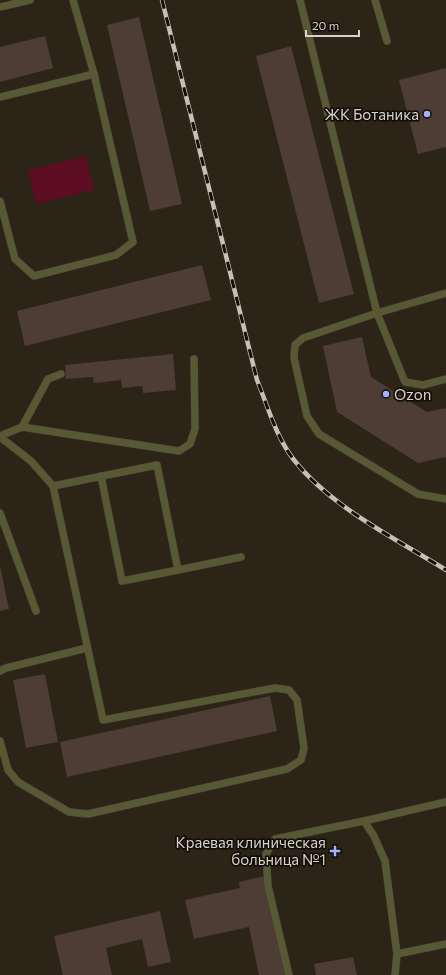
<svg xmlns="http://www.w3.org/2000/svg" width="446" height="975" viewBox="0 0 446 975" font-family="Commissioner,sans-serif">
	<rect width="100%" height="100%" fill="#2c2417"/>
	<!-- green -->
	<path fill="#5c0d21" d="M 86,156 L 94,190 L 36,204 L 28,170 Z"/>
	<!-- building -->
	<g fill="#4d3d35">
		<path d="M 139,17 L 182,204 L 150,211 L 107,25 Z"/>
		<path d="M 45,36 L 53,68 L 0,82 L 0,47 Z"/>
		<path d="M 291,46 L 354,294 L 319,303 L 256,56 Z"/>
		<path d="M 446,68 L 446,147 L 418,154 L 399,80 Z"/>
		<path d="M 202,265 L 211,300 L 25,346 L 17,311 Z"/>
		<path d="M 362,337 L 371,377 L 427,412 L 446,408 L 446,457 L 418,463 L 337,412 L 323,346 Z"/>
		<path d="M 173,354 L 176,390 L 143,393 L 142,386 L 122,388 L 121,380 L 94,383 L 93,377 L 66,379 L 65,365 Z"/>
		<path d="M 0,566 L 9,609 L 0,611 Z"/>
		<path d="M 45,674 L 58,742 L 26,748 L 13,680 Z"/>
		<path d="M 270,696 L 277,731 L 67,777 L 60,742 Z"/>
		<path d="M 265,876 L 287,975 L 259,975 L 249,927 L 194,939 L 185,900 L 240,888 L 239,882 Z"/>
		<path d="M 160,911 L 171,962 L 148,967 L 142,939 L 106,948 L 112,975 L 63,975 L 54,936 Z"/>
		<path d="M 353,957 L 357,975 L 316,975 L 314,964 Z"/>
	</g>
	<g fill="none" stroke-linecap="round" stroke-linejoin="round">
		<defs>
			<g id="lane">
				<path d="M 300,0 L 377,313 L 405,382 L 423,385 L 446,379"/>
				<path d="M 375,0 L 387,41"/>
				<path d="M 0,7 L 30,0"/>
				<path d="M 0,97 L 94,74"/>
				<path d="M 0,201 L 15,259 L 34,276 L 116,255 L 133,242 L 94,74 L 73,0"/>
				<path d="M 446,293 L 377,313 L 303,338 L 295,345 L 294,358 L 307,416 L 319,434 L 418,494 L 446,499"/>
				<path d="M 22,427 L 48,379 L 61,374"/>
				<path d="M 0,436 L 22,427 L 179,451 L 190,444 L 195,429 L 194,359"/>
				<path d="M 0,437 L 31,461 L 53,486 L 103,720 L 275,688 L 289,690 L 297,700 L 304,748 L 301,760 L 287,769 L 88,814 L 69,812 L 18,782 L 8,770 L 0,741"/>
				<path d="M 53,486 L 157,465 L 178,570 L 122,581 L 101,476"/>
				<path d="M 0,513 L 36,611"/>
				<path d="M 178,570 L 241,557"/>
				<path d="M 0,671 L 6,668 L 87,648"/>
				<path d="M 364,821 L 446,802"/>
				<path d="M 289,975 L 268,886 L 266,854 L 275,839 L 364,821 L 374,836 L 385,861 L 397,954"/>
				<path d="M 395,975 L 397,954 L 446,944"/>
			</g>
		</defs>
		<!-- lane casing -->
		<use href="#lane" stroke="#484034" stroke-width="8"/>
		<!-- lane -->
		<use href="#lane" stroke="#575934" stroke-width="7"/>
		<defs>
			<path id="rail" d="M 162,0 L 257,380 C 268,407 276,437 294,460 C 331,507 396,539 446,570"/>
		</defs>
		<!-- rail casing -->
		<use href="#rail" stroke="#c5bfb6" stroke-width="4.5"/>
		<!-- rail -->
		<use href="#rail" stroke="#120e08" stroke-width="3" stroke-dasharray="9" stroke-linecap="butt"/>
	</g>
	<!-- markers -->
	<g fill="#a4b2fc" stroke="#120e08" stroke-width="1.5">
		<circle cx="427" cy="114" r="4"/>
		<circle cx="386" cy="394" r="4"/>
		<path d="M333 845h4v4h4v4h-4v4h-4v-4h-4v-4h4z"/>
	</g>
	<g text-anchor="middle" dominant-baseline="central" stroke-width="3.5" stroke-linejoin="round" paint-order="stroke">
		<!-- poi labels -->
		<g font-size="15" fill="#d8d3ca" stroke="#120e08" text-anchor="end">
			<text x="419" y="114">ЖК Ботаника</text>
			<text x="394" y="394" text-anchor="start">Ozon</text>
			<text x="326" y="842">Краевая клиническая<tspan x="326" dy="17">больница №1</tspan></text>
		</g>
	</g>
	<!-- scale -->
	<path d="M306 30v6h53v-6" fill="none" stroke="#d8d3ca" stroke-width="2"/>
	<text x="312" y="30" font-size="12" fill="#d8d3ca" stroke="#120e08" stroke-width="3" paint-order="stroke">20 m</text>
</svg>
